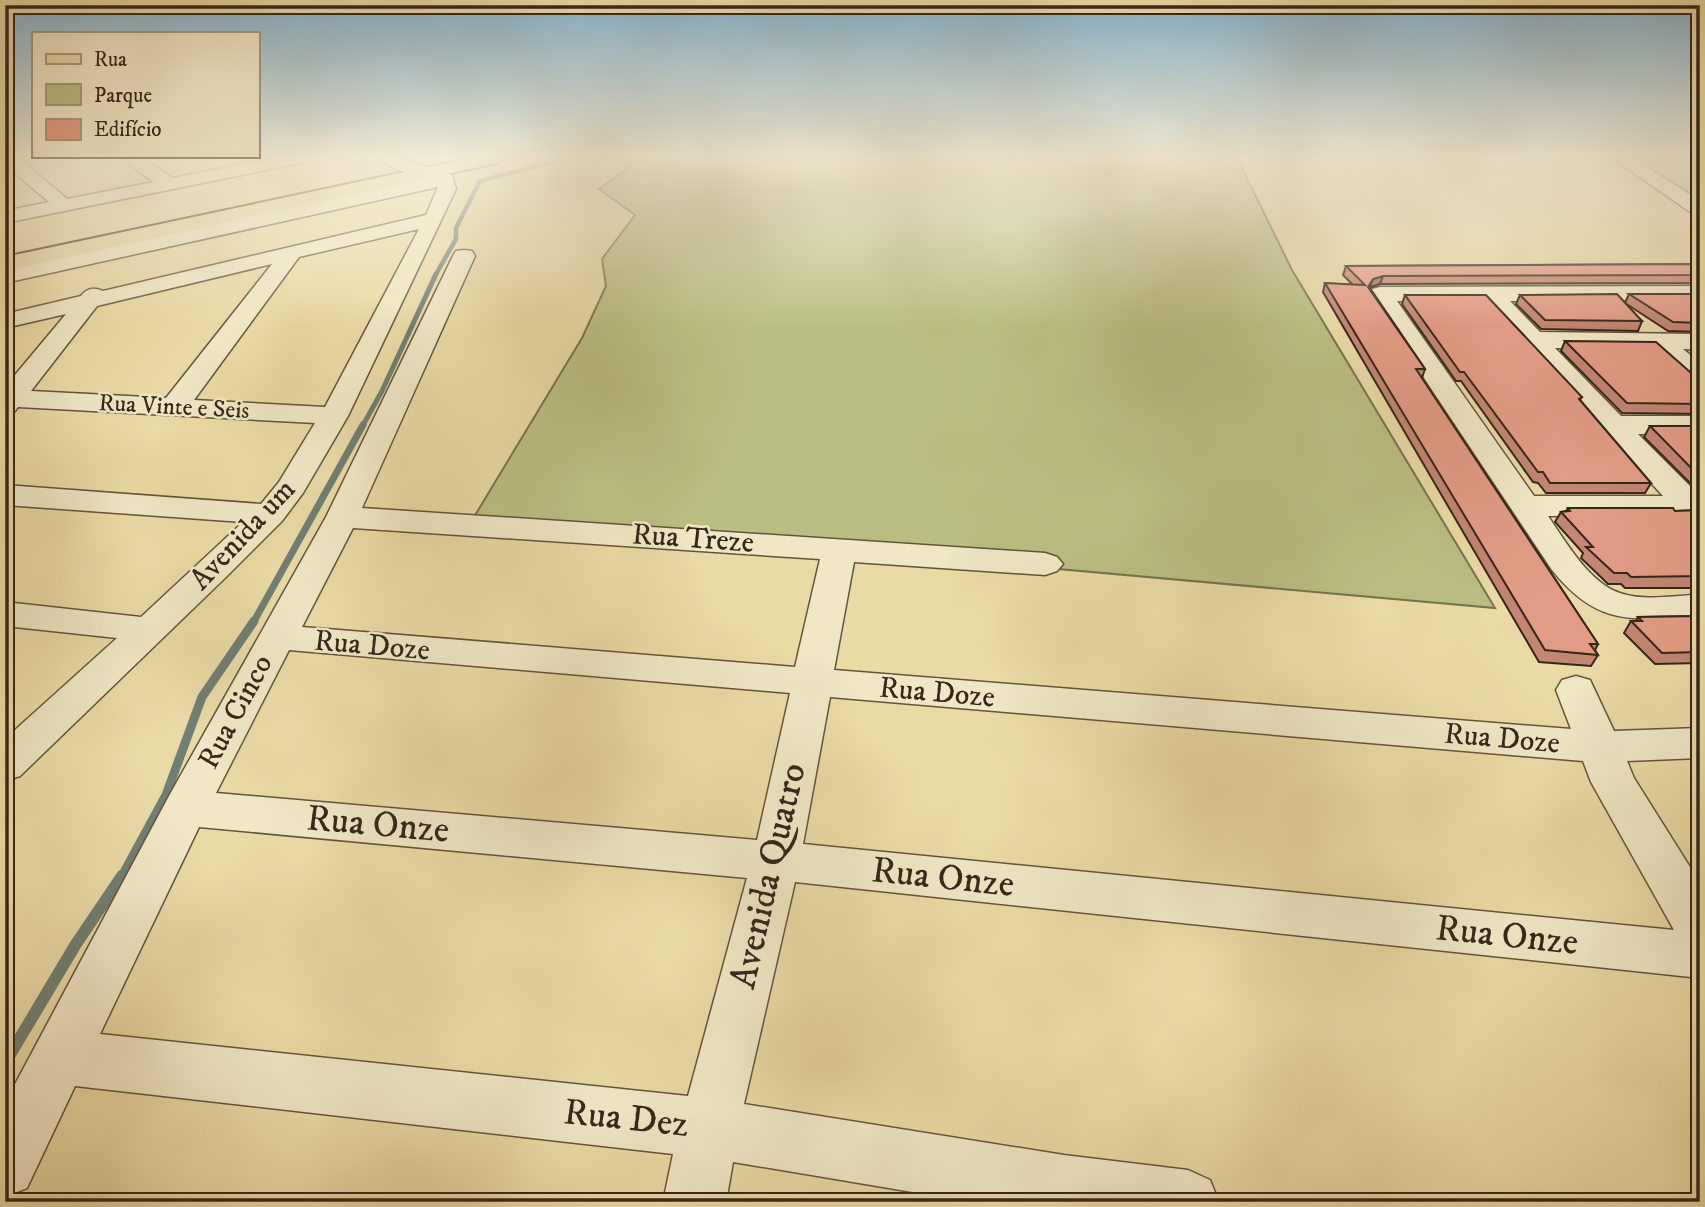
<svg xmlns="http://www.w3.org/2000/svg" width="1705" height="1207" viewBox="0 0 1705 1207" font-family="'IM FELL DW Pica',serif">
	<rect width="100%" height="100%" fill="#eadaa6"/>
	<filter id="stains"><feTurbulence type="fractalNoise" baseFrequency=".00286" numOctaves="4"/><feColorMatrix values="0 0 0 0 .2 0 0 0 0 .09 0 0 0 0 .02 0 0 0 .5 -.17"/></filter>
	<radialGradient id="worn" r=".72"><stop offset=".6" stop-color="#630" stop-opacity="0"/><stop offset="1" stop-color="#630" stop-opacity=".3"/></radialGradient>
	<!-- green -->
	<g fill="#bbbe84" stroke="#78724f" stroke-width="2">
		<path d="M 641,158 L 1237,158 L 1292,270 L 1495,608 L 474,517 L 582,338 L 606,286 L 602,259 L 635,215 L 599,189 Z"/>
		<path d="M 1623,158 L 1700,158 L 1700,210 Z"/>
	</g>
	<g fill="none" stroke-linecap="round" stroke-linejoin="round">
		<!-- stream-far4 -->
		<path stroke="#717f73" stroke-width="4.5" d="M 435,276 L 456,239 L 456,228 L 480,181 L 568,158"/>
		<!-- stream-far3 -->
		<path stroke="#717f73" stroke-width="5" d="M 362,427 L 382,391 L 436,274"/>
		<!-- stream-far2 -->
		<path stroke="#717f73" stroke-width="7" d="M 253,623 L 363,425"/>
		<!-- stream-far1 -->
		<path stroke="#717f73" stroke-width="9" d="M 121,878 L 166,795 L 202,697 L 254,621"/>
		<!-- stream -->
		<path stroke="#717f73" stroke-width="12" d="M 5,1063 L 76,944 L 122,876"/>
		<defs>
			<g id="minor">
				<path d="M 5,158 L 19,158 L 67,199 L 154,182 L 120,158 L 141,158 L 173,178 L 274,158 L 310,158 L 301,163 L 5,223 L 5,211 L 49,202 L 5,165 Z"/>
				<path d="M 378,158 L 401,158 L 452,175 L 456,189 L 348,416 L 303,493 L 282,521 L 227,576 L 20,776 L 5,781 L 5,739 L 117,638 L 5,626 L 5,602 L 141,617 L 243,522 L 5,505 L 5,485 L 261,504 L 279,482 L 315,423 L 18,407 L 15,411 L 5,413 L 5,387 L 66,314 L 5,328 L 5,314 L 81,296 C 87,288 94,287 103,291 L 426,215 L 438,187 L 5,283 L 5,269 L 423,179 L 396,169 ZM 419,229 L 325,407 L 194,400 L 299,257 ZM 272,264 L 166,398 L 31,391 L 97,306 Z"/>
				<path d="M 1612,158 L 1633,158 L 1700,201 L 1700,216 L 1693,214 Z"/>
				<path d="M 464,250 L 472,251 L 475,256 L 362,508 L 1045,553 L 1057,557 L 1063,564 L 1057,571 L 1045,575 L 854,562 L 834,670 L 1571,729 L 1556,690 L 1562,680 L 1576,676 L 1590,680 L 1614,731 L 1700,728 L 1700,758 L 1627,761 L 1634,778 L 1700,883 L 1700,978 L 795,882 L 744,1104 L 1064,1155 L 1188,1170 L 1210,1180 L 1219,1202 L 972,1202 L 733,1162 L 726,1202 L 663,1202 L 673,1154 L 75,1086 L 27,1188 L 5,1197 L 5,1103 L 169,796 L 326,517 L 453,256 L 456,251 ZM 353,528 L 820,559 L 795,667 L 302,627 ZM 289,650 L 790,693 L 757,840 L 216,793 ZM 830,697 L 1583,761 L 1591,782 L 1674,930 L 803,844 ZM 199,827 L 747,878 L 688,1096 L 100,1034 Z"/>
				<path d="M 1700,286 L 1700,300 L 1510,301 L 1540,332 L 1700,334 L 1700,350 L 1683,349 L 1700,363 L 1700,385 L 1691,383 L 1652,349 L 1555,348 L 1621,416 L 1700,416 L 1700,434 L 1638,434 L 1700,496 L 1700,516 L 1548,516 C 1566,542 1590,585 1623,594 C 1646,601 1676,595 1700,595 L 1700,617 C 1632,619 1599,628 1552,570 L 1368,294 L 1372,289 L 1380,287 ZM 1397,301 L 1484,301 L 1663,496 L 1534,496 Z"/>
			</g>
			<path id="major" d="M 471,158 L 506,158 L 497,163 L 5,271 L 5,257 Z"/>
		</defs>
		<!-- minor casing -->
		<use href="#minor" stroke="#63543d" stroke-width="3"/>
		<!-- major casing -->
		<use href="#major" stroke="#36271a" stroke-width="4"/>
		<!-- minor -->
		<use href="#minor" fill="#f1e7c5" fill-rule="evenodd"/>
		<!-- major -->
		<use href="#major" fill="#eadaa6" fill-rule="evenodd"/>
	</g>
	<!-- wall -->
	<g fill="#c28672" stroke="#36271a" stroke-width="2">
		<path d="M 1700,264 L 1700,283 L 1380,284 L 1370,288 L 1425,369 L 1422,378 L 1598,644 L 1595,650 L 1598,655 L 1591,666 L 1539,662 L 1323,292 L 1325,283 L 1353,285 L 1343,275 L 1346,266 Z"/>
		<path d="M 1629,294 L 1700,294 L 1700,332 L 1668,331 L 1625,303 Z"/>
		<path d="M 1405,295 L 1582,397 L 1580,400 L 1651,483 L 1645,493 L 1546,493 L 1538,483 L 1533,482 L 1461,381 L 1456,381 L 1402,304 Z"/>
		<path d="M 1520,295 L 1642,321 L 1638,331 L 1541,329 L 1516,304 Z"/>
		<path d="M 1565,341 L 1700,382 L 1700,414 L 1622,413 L 1561,351 Z"/>
		<path d="M 1650,426 L 1700,426 L 1700,493 L 1644,437 Z"/>
		<path d="M 1568,508 L 1675,511 L 1700,510 L 1700,588 L 1625,588 L 1621,584 L 1608,584 L 1581,558 L 1583,553 L 1555,522 L 1561,512 L 1566,511 Z"/>
		<path d="M 1700,616 L 1700,663 L 1655,664 L 1624,633 L 1631,621 L 1636,621 L 1638,617 Z"/>
	</g>
	<!-- shaded-wall -->
	<path fill="#9e6d5d" stroke="#36271a" stroke-width="2" d="M 1383,276 L 1380,284 L 1370,287 L 1366,295 L 1373,279 Z"/>
	<!-- building -->
	<g fill="#e29c85" stroke="#36271a" stroke-width="2">
		<path d="M 1700,264 L 1700,275 L 1383,276 L 1373,279 L 1368,287 L 1425,369 L 1416,369 L 1598,644 L 1590,644 L 1598,655 L 1545,650 L 1325,283 L 1365,285 L 1346,266 Z"/>
		<path d="M 1617,294 L 1642,321 L 1545,320 L 1520,295 Z"/>
		<path d="M 1629,294 L 1700,294 L 1700,323 L 1673,322 Z"/>
		<path d="M 1405,295 L 1486,295 L 1582,397 L 1579,399 L 1651,483 L 1550,483 L 1543,472 L 1538,472 L 1464,372 L 1460,372 Z"/>
		<path d="M 1565,341 L 1656,342 L 1690,372 L 1700,382 L 1700,404 L 1627,403 Z"/>
		<path d="M 1650,426 L 1700,426 L 1700,477 Z"/>
		<path d="M 1568,508 L 1673,508 L 1675,511 L 1700,510 L 1700,576 L 1631,577 L 1627,573 L 1614,573 L 1586,547 L 1593,547 L 1561,512 L 1570,511 Z"/>
		<path d="M 1700,616 L 1700,652 L 1662,653 L 1631,621 L 1642,621 L 1638,617 Z"/>
	</g>
	<!-- sky -->
	<linearGradient id="sky" x2="0" y2="1"><stop stop-color="#88b6d1"/><stop offset="0.48" stop-color="#f6eed7"/><stop offset="1" stop-color="#f6eed7" stop-opacity="0"/></linearGradient>
	<rect width="1705" height="327" fill="url(#sky)"/>
	<g text-anchor="middle" dominant-baseline="central" stroke-width="5" stroke-linejoin="round" paint-order="stroke">
		<!-- far-street labels -->
		<g font-size="24" fill="#36271a" stroke="#f1e7c5">
			<text transform="translate(174 407) rotate(3)">Rua Vinte e Seis</text>
		</g>
		<!-- street labels -->
		<g font-size="30" fill="#36271a" stroke="#f1e7c5">
			<text transform="translate(243 535) rotate(-47)">Avenida um</text>
			<text transform="translate(693 539) rotate(4)">Rua Treze</text>
			<text transform="translate(372 646) rotate(5)">Rua Doze</text>
			<text transform="translate(937 693) rotate(5)">Rua Doze</text>
			<text transform="translate(236 712) rotate(-62)">Rua Cinco</text>
			<text transform="translate(1502 739) rotate(5)">Rua Doze</text>
		</g>
		<!-- near-street labels -->
		<g font-size="37" fill="#36271a" stroke="#f1e7c5">
			<text transform="translate(378 825) rotate(5)">Rua Onze</text>
			<text transform="translate(769 876) rotate(-77)">Avenida Quatro</text>
			<text transform="translate(943 878) rotate(6)">Rua Onze</text>
			<text transform="translate(1507 936) rotate(6)">Rua Onze</text>
			<text transform="translate(626 1119) rotate(6)">Rua Dez</text>
		</g>
	</g>
	<!-- margin -->
	<rect width="1705" height="1207" fill="none" stroke="#eadaa6" stroke-width="28"/>
	<rect x="7" y="7" width="1691" height="1193" fill="none" stroke="#36271a" stroke-width="3.5"/>
	<rect x="14" y="14" width="1677" height="1179" fill="none" stroke="#36271a" stroke-width="2"/>
	<!-- legend -->
	<rect x="32" y="32" width="228" height="126" fill="#f1e7c5" stroke="#a69a81" stroke-width="2"/>
	<rect x="46" y="54" width="35" height="10" fill="#eadaa6" stroke="#a69a81" stroke-width="2"/>
	<text x="94" y="66" font-size="21" fill="#36271a">Rua</text>
	<rect x="46" y="84" width="35" height="21" fill="#bbbe84" stroke="#a69a81" stroke-width="2"/>
	<text x="94" y="102" font-size="21" fill="#36271a">Parque</text>
	<rect x="46" y="119" width="35" height="21" fill="#e29c85" stroke="#a69a81" stroke-width="2"/>
	<text x="94" y="136" font-size="21" fill="#36271a">Edifício</text>
	<rect width="100%" height="100%" filter="url(#stains)"/>
	<rect width="100%" height="100%" fill="url(#worn)"/>
</svg>
